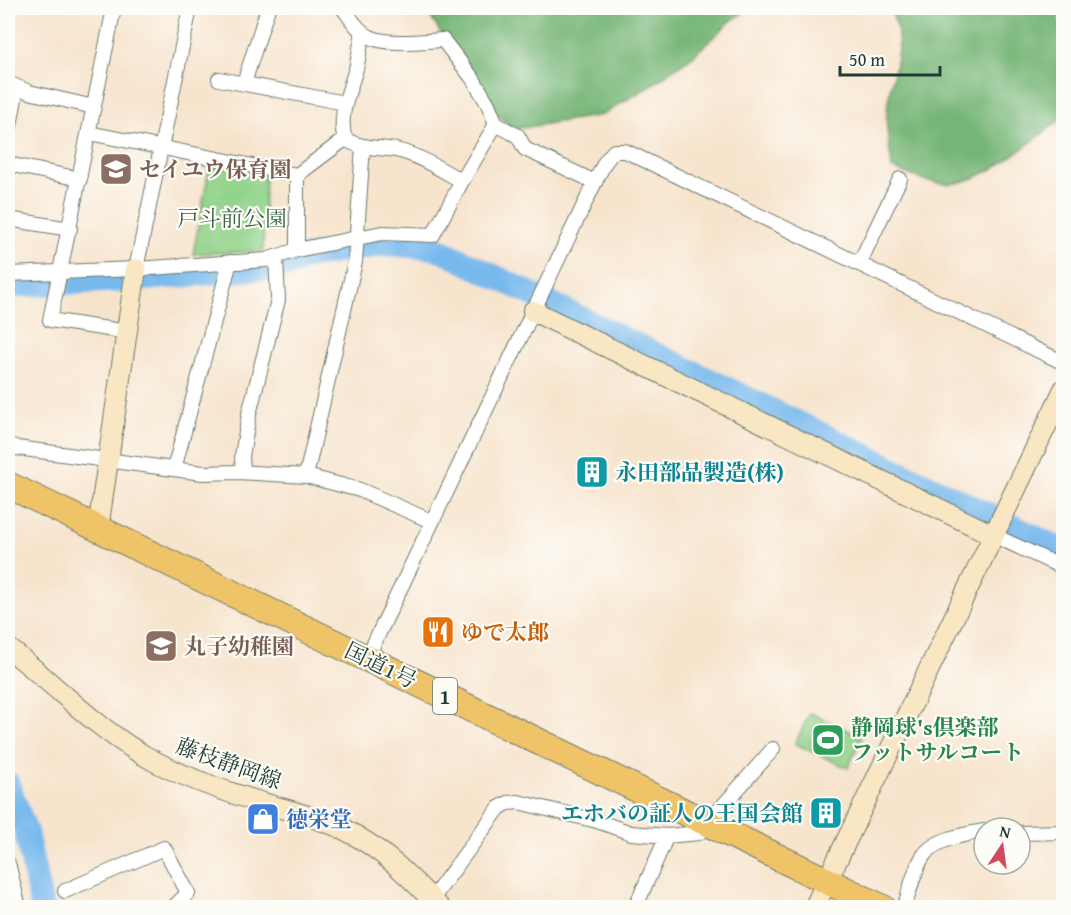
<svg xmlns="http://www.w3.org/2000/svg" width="1071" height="915" viewBox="0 0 1071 915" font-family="'Gentium Book Plus','Noto Serif JP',serif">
	<rect width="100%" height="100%" fill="#fdfcf7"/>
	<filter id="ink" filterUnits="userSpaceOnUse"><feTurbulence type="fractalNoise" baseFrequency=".0167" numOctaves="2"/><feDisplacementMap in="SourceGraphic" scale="12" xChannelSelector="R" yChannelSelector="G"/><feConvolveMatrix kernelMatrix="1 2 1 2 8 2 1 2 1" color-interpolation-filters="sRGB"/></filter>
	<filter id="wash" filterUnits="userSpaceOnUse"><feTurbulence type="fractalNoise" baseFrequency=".008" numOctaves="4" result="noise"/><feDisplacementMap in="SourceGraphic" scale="24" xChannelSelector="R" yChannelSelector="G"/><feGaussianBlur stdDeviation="1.35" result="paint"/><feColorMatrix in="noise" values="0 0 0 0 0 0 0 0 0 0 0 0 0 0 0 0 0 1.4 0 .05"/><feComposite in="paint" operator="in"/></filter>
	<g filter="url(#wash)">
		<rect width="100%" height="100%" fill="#f7e4cd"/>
		<!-- green -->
		<g fill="#92d38a" stroke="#58885f" stroke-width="1.5">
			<path d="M 210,165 L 265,174 L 263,251 L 193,254 Z"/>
			<path d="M 810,713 L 862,737 L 848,768 L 795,744 Z"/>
		</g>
		<!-- forest -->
		<g fill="#75b576" stroke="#4a7955" stroke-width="1.5">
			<path d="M 425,8 L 750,8 L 731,21 L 693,56 L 651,85 L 602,115 L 515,129 C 482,107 447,42 425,8 Z"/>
			<path d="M 888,8 L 1061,8 L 1058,15 L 1064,56 L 1063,118 C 1034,139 985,183 949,184 C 929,184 909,175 892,168 C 890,150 885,129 887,111 C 889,76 911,39 888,8 Z"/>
		</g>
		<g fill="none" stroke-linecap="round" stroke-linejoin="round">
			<!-- river -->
			<g stroke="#78b9ed" stroke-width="24">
				<path d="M 145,279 L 288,266 L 306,257 L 386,244 L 436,248 L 1064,551"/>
				<path d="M 8,286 L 125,280"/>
				<path d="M 8,784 L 26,832 L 42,908"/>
			</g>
		</g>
	</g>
	<g filter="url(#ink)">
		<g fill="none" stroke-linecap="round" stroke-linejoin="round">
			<defs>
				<g id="street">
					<path d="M 114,8 L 50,320 L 127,332"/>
					<path d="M 343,8 C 350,17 357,30 368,36 C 385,46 423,41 443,40 L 473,79 L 488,104 L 496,124 L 518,136 L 525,149 L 595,182"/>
					<path d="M 363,32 C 361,43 359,54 357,65 C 351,88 337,115 345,139 C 361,149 378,147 396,150 C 419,155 441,170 462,181"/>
					<path d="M 219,79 L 345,103"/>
					<path d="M 8,83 L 29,92 L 94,107"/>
					<path d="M 244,83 L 268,8"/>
					<path d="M 89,133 L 297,175 L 345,139"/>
					<path d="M 8,136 L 17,88"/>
					<path d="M 8,164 L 80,179"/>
					<path d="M 297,175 L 297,250"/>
					<path d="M 8,219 L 70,229"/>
					<path d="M 859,264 L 900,179"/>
					<path d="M 136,269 L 190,8"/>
					<path d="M 8,274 L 136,269 L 266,260 L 297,250 L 382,233 L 433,235 L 462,181 L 496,124"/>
					<path d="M 8,444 L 17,448 L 203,473 L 238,472 L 306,476 L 360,490 L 431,521"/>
					<path d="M 174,469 L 230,262"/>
					<path d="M 243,472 L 242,456 L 249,414 L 278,300 L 276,257"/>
					<path d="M 306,476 L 355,262 L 363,146"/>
					<path d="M 993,535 L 1064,568"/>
					<path d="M 367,658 L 595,182 L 605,162 L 614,151 L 625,151 L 638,157 L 1064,363"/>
					<path d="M 1020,833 L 1064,832"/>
					<path d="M 8,863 L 19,908"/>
					<path d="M 65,891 L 164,848 L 188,893 L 173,908"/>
					<path d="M 432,899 L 499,808 L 508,803 L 518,802 L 597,821 L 631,833 L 667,836 L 699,833 L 773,749"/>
					<path d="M 635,908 L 667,836"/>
					<path d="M 904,908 C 910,891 914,869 924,855 C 935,839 966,834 984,831"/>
				</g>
				<g id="secondary">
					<path d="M 533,311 L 993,535"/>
					<path d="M 98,529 L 136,269"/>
					<path d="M 8,648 C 57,686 100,733 156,762 C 191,780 229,793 267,804 C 293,812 320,818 345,830 C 382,848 412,879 440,908"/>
					<path d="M 814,908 L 1064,389"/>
				</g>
				<path id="highway" d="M 8,485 L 883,908"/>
			</defs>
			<!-- street casing -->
			<use href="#street" stroke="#6b776a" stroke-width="16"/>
			<!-- secondary casing -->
			<use href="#secondary" stroke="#6b776a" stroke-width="22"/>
			<!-- highway casing -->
			<use href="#highway" stroke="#6b776a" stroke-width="28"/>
			<!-- street -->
			<use href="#street" stroke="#fff" stroke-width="14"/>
			<!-- secondary -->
			<use href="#secondary" stroke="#f9e7c3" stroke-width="20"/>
			<!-- highway -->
			<use href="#highway" stroke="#efc469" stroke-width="26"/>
		</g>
	</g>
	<!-- icons -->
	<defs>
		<symbol id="school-square" viewBox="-11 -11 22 22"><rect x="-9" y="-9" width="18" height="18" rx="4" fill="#8d6e63" stroke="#fdfcf7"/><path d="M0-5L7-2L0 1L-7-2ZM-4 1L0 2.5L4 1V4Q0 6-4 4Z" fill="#fff"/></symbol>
		<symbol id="building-square" viewBox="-11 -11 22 22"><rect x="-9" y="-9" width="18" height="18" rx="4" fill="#0f9aa8" stroke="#fdfcf7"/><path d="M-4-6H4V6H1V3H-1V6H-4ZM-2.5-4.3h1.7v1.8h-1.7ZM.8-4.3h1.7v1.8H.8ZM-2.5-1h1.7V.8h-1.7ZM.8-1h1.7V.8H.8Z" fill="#fff"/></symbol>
		<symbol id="restaurant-square" viewBox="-11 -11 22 22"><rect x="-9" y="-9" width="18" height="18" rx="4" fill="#e8710a" stroke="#fdfcf7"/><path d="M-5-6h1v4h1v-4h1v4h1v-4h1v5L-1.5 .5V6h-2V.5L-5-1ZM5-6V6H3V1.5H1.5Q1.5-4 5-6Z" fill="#fff"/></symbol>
		<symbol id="stadium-square" viewBox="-11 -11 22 22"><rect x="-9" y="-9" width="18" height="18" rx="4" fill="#2e9e5b" stroke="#fdfcf7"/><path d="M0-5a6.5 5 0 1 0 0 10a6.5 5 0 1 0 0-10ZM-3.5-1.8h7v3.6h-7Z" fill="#fff"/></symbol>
		<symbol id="shop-square" viewBox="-11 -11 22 22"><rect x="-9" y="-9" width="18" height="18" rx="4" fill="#3f7fe0" stroke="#fdfcf7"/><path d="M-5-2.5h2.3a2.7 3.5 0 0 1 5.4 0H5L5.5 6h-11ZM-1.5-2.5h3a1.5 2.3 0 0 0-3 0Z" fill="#fff"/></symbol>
	</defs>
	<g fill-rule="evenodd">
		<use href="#school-square" x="97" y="150" width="38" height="38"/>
		<use href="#building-square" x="573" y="453" width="38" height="38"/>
		<use href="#restaurant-square" x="419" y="613" width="38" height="38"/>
		<use href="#school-square" x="142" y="627" width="38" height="38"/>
		<use href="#stadium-square" x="809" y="721" width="38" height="38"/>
		<use href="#building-square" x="807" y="794" width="38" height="38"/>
		<use href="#shop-square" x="244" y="800" width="38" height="38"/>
	</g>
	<g text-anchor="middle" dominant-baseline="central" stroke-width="4.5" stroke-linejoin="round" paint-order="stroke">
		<!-- shield labels -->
		<rect fill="#fdfcf7" stroke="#62766e" stroke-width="1.5" x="433" y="678" width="24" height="36" rx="4.5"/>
		<g font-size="21" font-weight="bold" fill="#1f3d34">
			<text x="445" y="696">1</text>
		</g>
		<!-- education labels -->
		<g font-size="22" font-weight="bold" fill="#785e54" stroke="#fdfcf7" text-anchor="start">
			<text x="139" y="169">セイユウ保育園</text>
			<text x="184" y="646">丸子幼稚園</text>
		</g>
		<!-- park labels -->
		<g font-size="22" fill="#3c624a" stroke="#fdfcf7">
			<text x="232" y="218">戸斗前公園</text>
		</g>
		<!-- culture labels -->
		<g font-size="22" font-weight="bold" fill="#0d838f" stroke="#fdfcf7" text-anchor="start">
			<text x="615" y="472">永田部品製造(株)</text>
			<text x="803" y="813" text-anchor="end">エホバの証人の王国会館</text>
		</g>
		<!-- food labels -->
		<g font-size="22" font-weight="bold" fill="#c56008" stroke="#fdfcf7" text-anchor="start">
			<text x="461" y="632">ゆで太郎</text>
		</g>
		<!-- street labels -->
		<g font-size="22" fill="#1f3d34" stroke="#fdfcf7">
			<text transform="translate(381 665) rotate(26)">国道1号</text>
			<text transform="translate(229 763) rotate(20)">藤枝静岡線</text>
		</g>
		<!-- leisure labels -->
		<g font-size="22" font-weight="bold" fill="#27864d" stroke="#fdfcf7" text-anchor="start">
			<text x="851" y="727">静岡球's倶楽部<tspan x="851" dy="25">フットサルコート</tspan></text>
		</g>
		<!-- shop labels -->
		<g font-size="22" font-weight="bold" fill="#366cbe" stroke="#fdfcf7" text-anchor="start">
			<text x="286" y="819">徳栄堂</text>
		</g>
	</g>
	<!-- margin -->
	<rect width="1071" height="915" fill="none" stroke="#fdfcf7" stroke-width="30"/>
	<!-- north arrow -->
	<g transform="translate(1002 846) rotate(13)"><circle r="28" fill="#fdfcf7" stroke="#a4b0a9" stroke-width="1.5"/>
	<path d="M0-4.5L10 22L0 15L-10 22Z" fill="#d1495b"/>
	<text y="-9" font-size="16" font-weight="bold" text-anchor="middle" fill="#1f3d34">N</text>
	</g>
	<!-- scale -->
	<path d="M840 66v9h100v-9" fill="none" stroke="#1f3d34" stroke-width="3"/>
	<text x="849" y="66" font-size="18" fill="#1f3d34" stroke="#fdfcf7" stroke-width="4.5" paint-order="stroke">50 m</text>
</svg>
